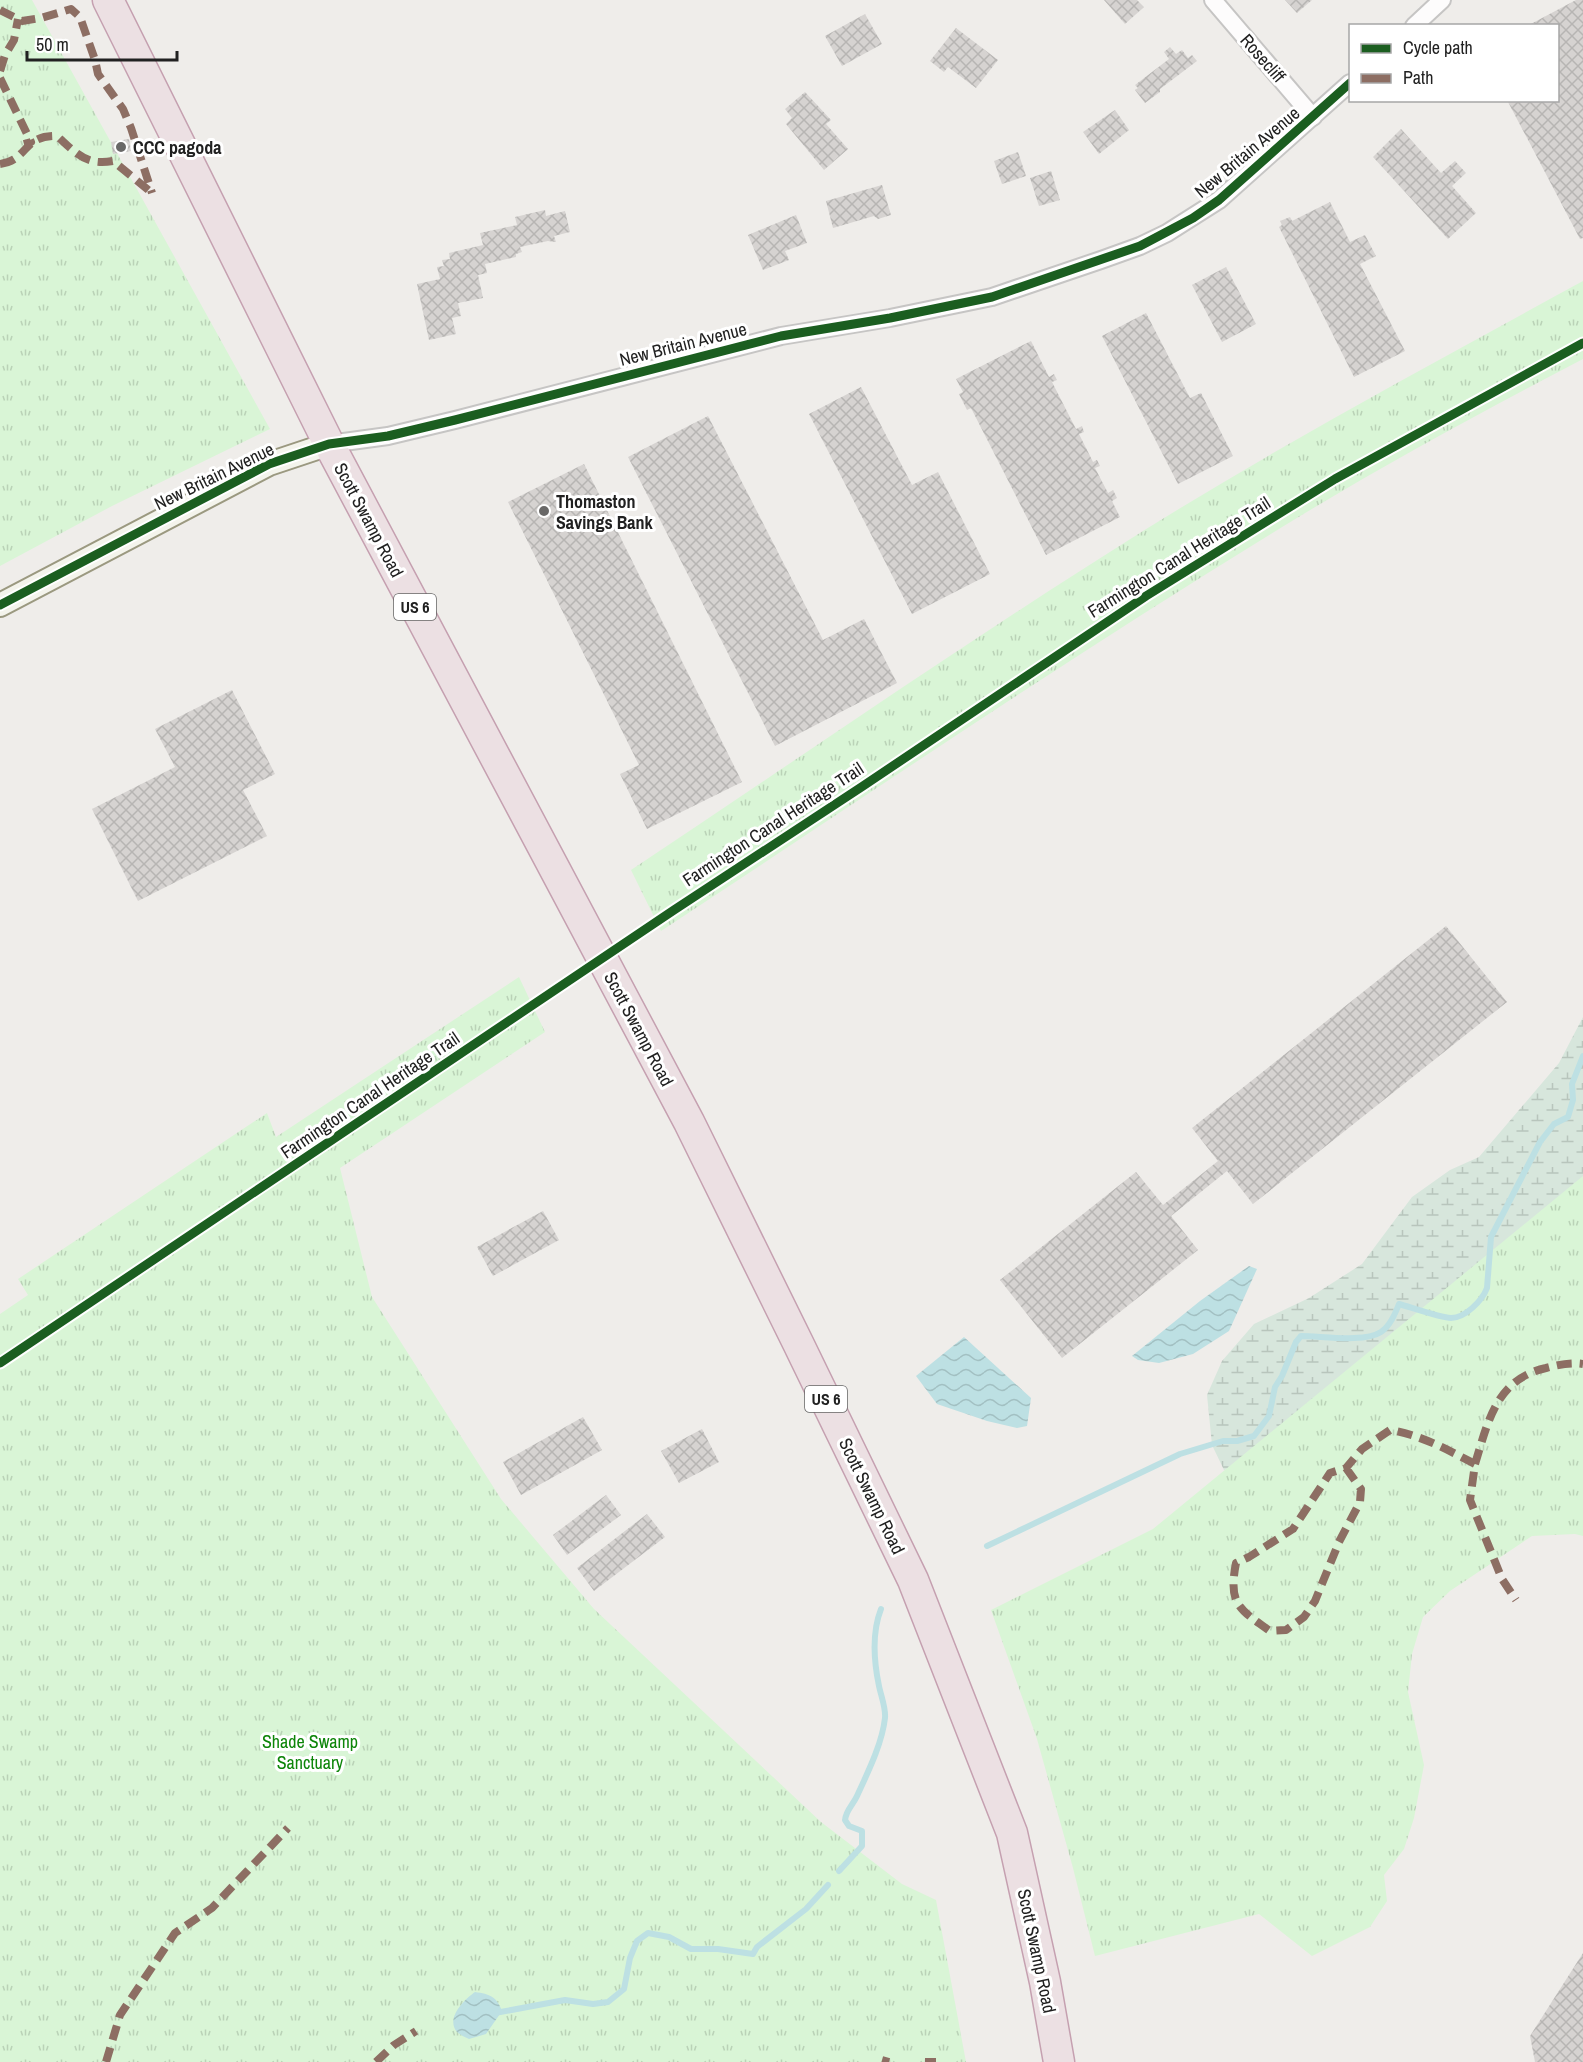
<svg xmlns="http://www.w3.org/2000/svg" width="1583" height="2062" viewBox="0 0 1583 2062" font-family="'Archivo Narrow',sans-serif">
	<defs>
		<pattern id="wetland-marsh" width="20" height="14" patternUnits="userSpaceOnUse" patternTransform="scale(1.5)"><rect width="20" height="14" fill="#d7e6dc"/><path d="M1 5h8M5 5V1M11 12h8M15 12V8" fill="none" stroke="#b8c5bc"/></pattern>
		<pattern id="park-tufts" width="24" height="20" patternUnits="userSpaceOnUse" patternTransform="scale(1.5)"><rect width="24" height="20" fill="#d9f5d6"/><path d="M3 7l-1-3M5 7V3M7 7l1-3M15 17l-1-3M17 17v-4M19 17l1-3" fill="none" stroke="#bad2b7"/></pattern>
		<pattern id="water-waves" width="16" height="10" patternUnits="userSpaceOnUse" patternTransform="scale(1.5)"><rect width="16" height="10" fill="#bde0e3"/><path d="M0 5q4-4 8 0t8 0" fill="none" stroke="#a2c0c2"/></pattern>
		<pattern id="building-cross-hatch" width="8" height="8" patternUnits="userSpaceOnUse" patternTransform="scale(1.5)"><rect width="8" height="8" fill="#d6d3d1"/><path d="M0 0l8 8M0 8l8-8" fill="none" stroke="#b7b5b3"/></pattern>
	</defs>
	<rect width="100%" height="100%" fill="#efedea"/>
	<!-- wetland -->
	<path fill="url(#wetland-marsh)" d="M 1583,1017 L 1583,1339 L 1224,1470 L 1212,1445 L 1207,1395 L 1222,1361 L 1254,1324 L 1309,1298 L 1362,1264 L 1412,1197 L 1450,1170 L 1479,1157 L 1559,1063 Z"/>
	<!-- park -->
	<g fill="url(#park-tufts)">
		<path d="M 0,0 L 32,0 L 270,429 L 112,506 L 0,566 Z"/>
		<path d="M 1583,281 L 1583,359 C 1485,410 1387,463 1292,521 C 1078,651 871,793 661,931 L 631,870 C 801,757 969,640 1143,531 C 1286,442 1435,362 1583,281 Z"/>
		<path d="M 519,977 L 545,1032 L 340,1168 L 372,1297 L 501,1499 L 594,1609 L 821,1822 L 902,1884 L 936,1900 L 966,2062 L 0,2062 L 0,1314 L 28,1295 L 18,1279 L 267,1113 L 276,1137 Z"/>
		<path d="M 1583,1176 L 1583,1536 L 1575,1534 L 1532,1536 L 1450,1591 L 1423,1617 L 1412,1654 L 1408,1692 L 1424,1765 L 1414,1818 L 1404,1849 L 1384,1875 L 1387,1901 L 1370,1927 L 1312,1956 L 1259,1914 L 1095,1956 L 1073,1868 L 1037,1739 L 991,1610 L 1153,1529 Z"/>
	</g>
	<!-- water -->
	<g fill="url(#water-waves)">
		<path d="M 1249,1266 L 1257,1269 L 1229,1331 L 1193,1354 L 1159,1363 L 1138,1360 L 1132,1356 L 1200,1301 Z"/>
		<path d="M 964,1337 L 1031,1398 L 1027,1426 L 1017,1428 L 987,1421 L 937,1404 L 916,1376 Z"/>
		<path d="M 475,1992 C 490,1994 497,1997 502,2011 L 486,2034 L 469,2039 C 465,2037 460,2035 457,2032 C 445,2018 465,1999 475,1992 Z"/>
	</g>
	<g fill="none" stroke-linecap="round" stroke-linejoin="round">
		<!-- stream -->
		<g stroke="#bde0e3" stroke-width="6">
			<path d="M 987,1546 L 1180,1454 L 1223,1441 L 1237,1441 L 1254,1436 L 1269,1416 L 1275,1387 L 1282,1376 L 1296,1342 L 1301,1336 C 1322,1336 1364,1343 1381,1332 C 1390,1326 1395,1314 1399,1304 C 1410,1307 1441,1318 1451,1318 C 1465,1318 1482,1301 1487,1288 L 1491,1237 L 1540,1142 L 1554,1124 L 1568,1117 L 1573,1100 L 1572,1084 L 1583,1056"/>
			<path d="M 839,1871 L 862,1846 L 862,1831 L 849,1826 L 845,1820 C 846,1810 853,1805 857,1796 C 868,1772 882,1744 885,1718 C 886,1708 881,1696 879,1686 C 874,1662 872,1632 881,1609"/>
			<path d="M 495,2013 L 565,2000 L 593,2004 L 608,2002 L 624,1989 L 630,1958 L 637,1941 L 648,1933 L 669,1937 L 691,1949 L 718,1949 L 753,1954 L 757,1947 L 806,1909 L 828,1885"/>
		</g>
	</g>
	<!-- building -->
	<g fill="url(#building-cross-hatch)">
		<path d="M 1104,0 L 1137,0 L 1144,7 L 1125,24 Z"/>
		<path d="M 1285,0 L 1312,0 L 1297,13 Z"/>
		<path d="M 1576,0 L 1583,0 L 1583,238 L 1580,239 L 1507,100 L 1558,100 L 1558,26 L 1527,26 Z"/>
		<path d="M 865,14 L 882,44 L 842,66 L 825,36 Z"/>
		<path d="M 956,28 L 998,60 L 976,88 L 948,67 L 944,72 L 930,61 Z"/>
		<path d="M 1170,47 L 1176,54 L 1182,50 L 1188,58 L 1192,55 L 1197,61 L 1160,89 L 1160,92 L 1145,103 L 1135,90 L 1138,88 L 1135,85 L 1169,59 L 1164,52 Z"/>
		<path d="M 805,92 L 831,120 L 826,124 L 848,149 L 824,170 L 786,124 L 792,118 L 785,109 Z"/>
		<path d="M 1115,110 L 1129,130 L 1099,154 L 1083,132 Z"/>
		<path d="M 1401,129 L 1441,173 L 1455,161 L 1466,173 L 1452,186 L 1476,213 L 1448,239 L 1373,157 Z"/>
		<path d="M 129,139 L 131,151 L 113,154 L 111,142 Z"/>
		<path d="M 1018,152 L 1026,176 L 1002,184 L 994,161 Z"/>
		<path d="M 1051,171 L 1060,200 L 1039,206 L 1030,178 Z"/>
		<path d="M 882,185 L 891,215 L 878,219 L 874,216 L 833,228 L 826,201 Z"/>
		<path d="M 1330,202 L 1350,242 L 1365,235 L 1376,256 L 1360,264 L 1405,351 L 1354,377 L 1279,227 L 1282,225 L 1280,221 L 1290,217 L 1292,221 Z"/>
		<path d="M 545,210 L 546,216 L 565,211 L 570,232 L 554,236 L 556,242 L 548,241 L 520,247 L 522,252 L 516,254 L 516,257 L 485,264 L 487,273 L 478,275 L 483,298 L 458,303 L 461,316 L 452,318 L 456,334 L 429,340 L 417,284 L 440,279 L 437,267 L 444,266 L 442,260 L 450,259 L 449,253 L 483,245 L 480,233 L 517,225 L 515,217 Z"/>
		<path d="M 796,215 L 807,243 L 785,251 L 789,260 L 763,270 L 748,235 Z"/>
		<path d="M 1226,267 L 1256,324 L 1222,342 L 1192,285 Z"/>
		<path d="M 1146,313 L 1190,398 L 1201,393 L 1233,456 L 1178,484 L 1102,336 Z"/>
		<path d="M 1031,341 L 1049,377 L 1054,374 L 1057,380 L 1052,382 L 1076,429 L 1082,426 L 1084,432 L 1079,434 L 1093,462 L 1097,460 L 1100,466 L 1095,468 L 1108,493 L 1113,490 L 1117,498 L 1112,501 L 1120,517 L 1046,555 L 971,408 L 967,410 L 959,394 L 963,392 L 956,379 Z"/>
		<path d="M 861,387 L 912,485 L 938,472 L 990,574 L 912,614 L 809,414 Z"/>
		<path d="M 708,416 L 823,640 L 864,619 L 897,683 L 775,746 L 628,457 Z"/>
		<path d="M 584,464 L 742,782 L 647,829 L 620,774 L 639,765 L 508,502 Z"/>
		<path d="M 232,690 L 275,774 L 243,790 L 267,836 L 138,901 L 92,809 L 175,767 L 155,729 Z"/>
		<path d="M 1446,926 L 1507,1002 L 1253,1204 L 1227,1171 L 1171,1216 L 1198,1250 L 1062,1358 L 1000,1280 L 1136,1172 L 1163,1205 L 1218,1161 L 1192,1128 Z"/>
		<path d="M 543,1211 L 559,1240 L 493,1276 L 477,1247 Z"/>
		<path d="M 583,1417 L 602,1450 L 521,1495 L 503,1462 Z"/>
		<path d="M 702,1429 L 719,1462 L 679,1483 L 661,1451 Z"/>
		<path d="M 606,1495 L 621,1515 L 567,1555 L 553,1535 Z"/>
		<path d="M 647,1514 L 665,1537 L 594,1591 L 577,1568 Z"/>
		<path d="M 1583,1953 L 1583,2062 L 1535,2062 L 1530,2036 Z"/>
	</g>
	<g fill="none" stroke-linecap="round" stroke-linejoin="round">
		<defs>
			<g id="street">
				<path d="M 1213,0 L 1313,117"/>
				<path d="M 1414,26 L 1442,0"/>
				<path d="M 329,444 L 388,436 L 455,420 L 781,336 L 890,318 L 992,297 L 1101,260 L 1140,246 L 1167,233 L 1219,200 L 1350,83"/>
			</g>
			<path id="secondary" d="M 0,605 L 269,464 L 329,444"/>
			<path id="highway" d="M 108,0 L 329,444 L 689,1122 L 798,1343 L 913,1580 L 1012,1833 L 1045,1982 L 1059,2062"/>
		</defs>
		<!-- street casing -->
		<use href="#street" stroke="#c6c5c4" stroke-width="20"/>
		<!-- secondary casing -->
		<use href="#secondary" stroke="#9b9980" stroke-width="26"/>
		<!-- highway casing -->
		<use href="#highway" stroke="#c5a0b0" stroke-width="33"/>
		<!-- street -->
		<use href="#street" stroke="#fdfcfc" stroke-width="16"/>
		<!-- secondary -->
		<use href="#secondary" stroke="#f4f4ec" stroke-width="22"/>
		<!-- highway -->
		<use href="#highway" stroke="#ece0e3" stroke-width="30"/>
		<!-- quiet -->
		<g stroke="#8d6e63" stroke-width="8" stroke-dasharray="15 8" stroke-linecap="butt">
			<path d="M 0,10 L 22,21 L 41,18 L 71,9 L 80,17 L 95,60 L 98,74 L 123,109 L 131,128 L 152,193"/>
			<path d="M 0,71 L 5,55 L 14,40 L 18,19"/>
			<path d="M 0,78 L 31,142 L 24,144"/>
			<path d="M 0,164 C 29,160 22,135 57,136 C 76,153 86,166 113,161 L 152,193"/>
			<path d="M 1475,1464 C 1488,1422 1496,1379 1546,1368 C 1558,1365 1570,1362 1583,1364"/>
			<path d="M 1346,1468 L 1361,1489 L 1360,1502 L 1339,1542 L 1315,1601 L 1304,1617 L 1286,1630 L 1270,1631 C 1239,1609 1228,1604 1236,1563 L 1249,1557 L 1293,1529 L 1330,1473 L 1346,1468 L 1362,1449 L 1390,1430 C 1421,1435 1448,1450 1475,1464 L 1470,1500 L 1502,1579 L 1516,1600"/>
			<path d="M 882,2060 L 889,2062"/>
			<path d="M 106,2062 L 120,2015 L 175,1933 L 212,1908 L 288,1828"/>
			<path d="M 376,2062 L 394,2045 L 416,2031"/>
			<path d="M 925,2062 L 936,2062"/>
		</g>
		<defs>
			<g id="cycleway">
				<path d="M 0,605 L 269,464 L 329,444 L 388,436 L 455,420 L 781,336 L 890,318 L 992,297 L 1140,246 L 1193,218 L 1219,200 L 1350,83"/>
				<path d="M 0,1363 L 674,910 L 863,786 L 1146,596 L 1335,479 L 1583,343"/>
			</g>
		</defs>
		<!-- cycleway casing -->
		<use href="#cycleway" stroke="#fff" stroke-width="13"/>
		<!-- cycleway -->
		<use href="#cycleway" stroke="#1b5e20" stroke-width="9"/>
	</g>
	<!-- markers -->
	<g fill="#696867" stroke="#fff" stroke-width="2">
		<circle cx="121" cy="147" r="6"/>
		<circle cx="544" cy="511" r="6"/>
	</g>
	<g text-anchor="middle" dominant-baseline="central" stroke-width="6" stroke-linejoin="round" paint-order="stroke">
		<!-- shield labels -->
		<g fill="#fff" stroke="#646464" stroke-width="1.5">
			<rect x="394" y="594" width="42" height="26" rx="4.5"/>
			<rect x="805" y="1386" width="42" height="26" rx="4.5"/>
		</g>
		<g font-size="16" font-weight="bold" fill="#212121">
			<text x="415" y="607">US 6</text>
			<text x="826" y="1399">US 6</text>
		</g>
		<!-- street labels -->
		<g font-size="18" fill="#212121" stroke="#fff">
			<text transform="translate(1263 58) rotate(49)">Rosecliff</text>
			<text transform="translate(1247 152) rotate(-40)">New Britain Avenue</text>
			<text transform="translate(683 344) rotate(-14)">New Britain Avenue</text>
			<text transform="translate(214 476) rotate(-26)">New Britain Avenue</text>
			<text transform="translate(369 520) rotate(62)">Scott Swamp Road</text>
			<text transform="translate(1179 557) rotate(-32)">Farmington Canal Heritage Trail</text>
			<text transform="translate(773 824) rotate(-33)">Farmington Canal Heritage Trail</text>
			<text transform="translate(639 1029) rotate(62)">Scott Swamp Road</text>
			<text transform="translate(370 1095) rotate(-34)">Farmington Canal Heritage Trail</text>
			<text transform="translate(872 1496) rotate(64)">Scott Swamp Road</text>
			<text transform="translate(1037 1951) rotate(78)">Scott Swamp Road</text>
		</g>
		<!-- poi labels -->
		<g font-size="18" font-weight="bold" fill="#212121" stroke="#fff" text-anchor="start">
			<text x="133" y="147">CCC pagoda</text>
			<text x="556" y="501">Thomaston<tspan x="556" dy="21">Savings Bank</tspan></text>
		</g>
		<!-- park labels -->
		<g font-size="18" fill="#0d8509" stroke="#fff">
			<text x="310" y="1741">Shade Swamp<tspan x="310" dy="21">Sanctuary</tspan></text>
		</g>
	</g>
	<!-- legend -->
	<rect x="1349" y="24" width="210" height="78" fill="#ffffff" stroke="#a6a6a6" stroke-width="1.5"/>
	<rect x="1361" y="44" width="30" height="9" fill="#1b5e20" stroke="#a6a6a6" stroke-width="1.5"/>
	<text x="1403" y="54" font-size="18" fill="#212121">Cycle path</text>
	<rect x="1361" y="74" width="30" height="9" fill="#8d6e63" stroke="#a6a6a6" stroke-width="1.5"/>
	<text x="1403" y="84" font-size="18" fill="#212121">Path</text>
	<!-- scale -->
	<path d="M27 51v9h150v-9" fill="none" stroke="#212121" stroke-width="3"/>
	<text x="36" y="51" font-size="18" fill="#212121" stroke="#ffffff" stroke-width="4.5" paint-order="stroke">50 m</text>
</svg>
